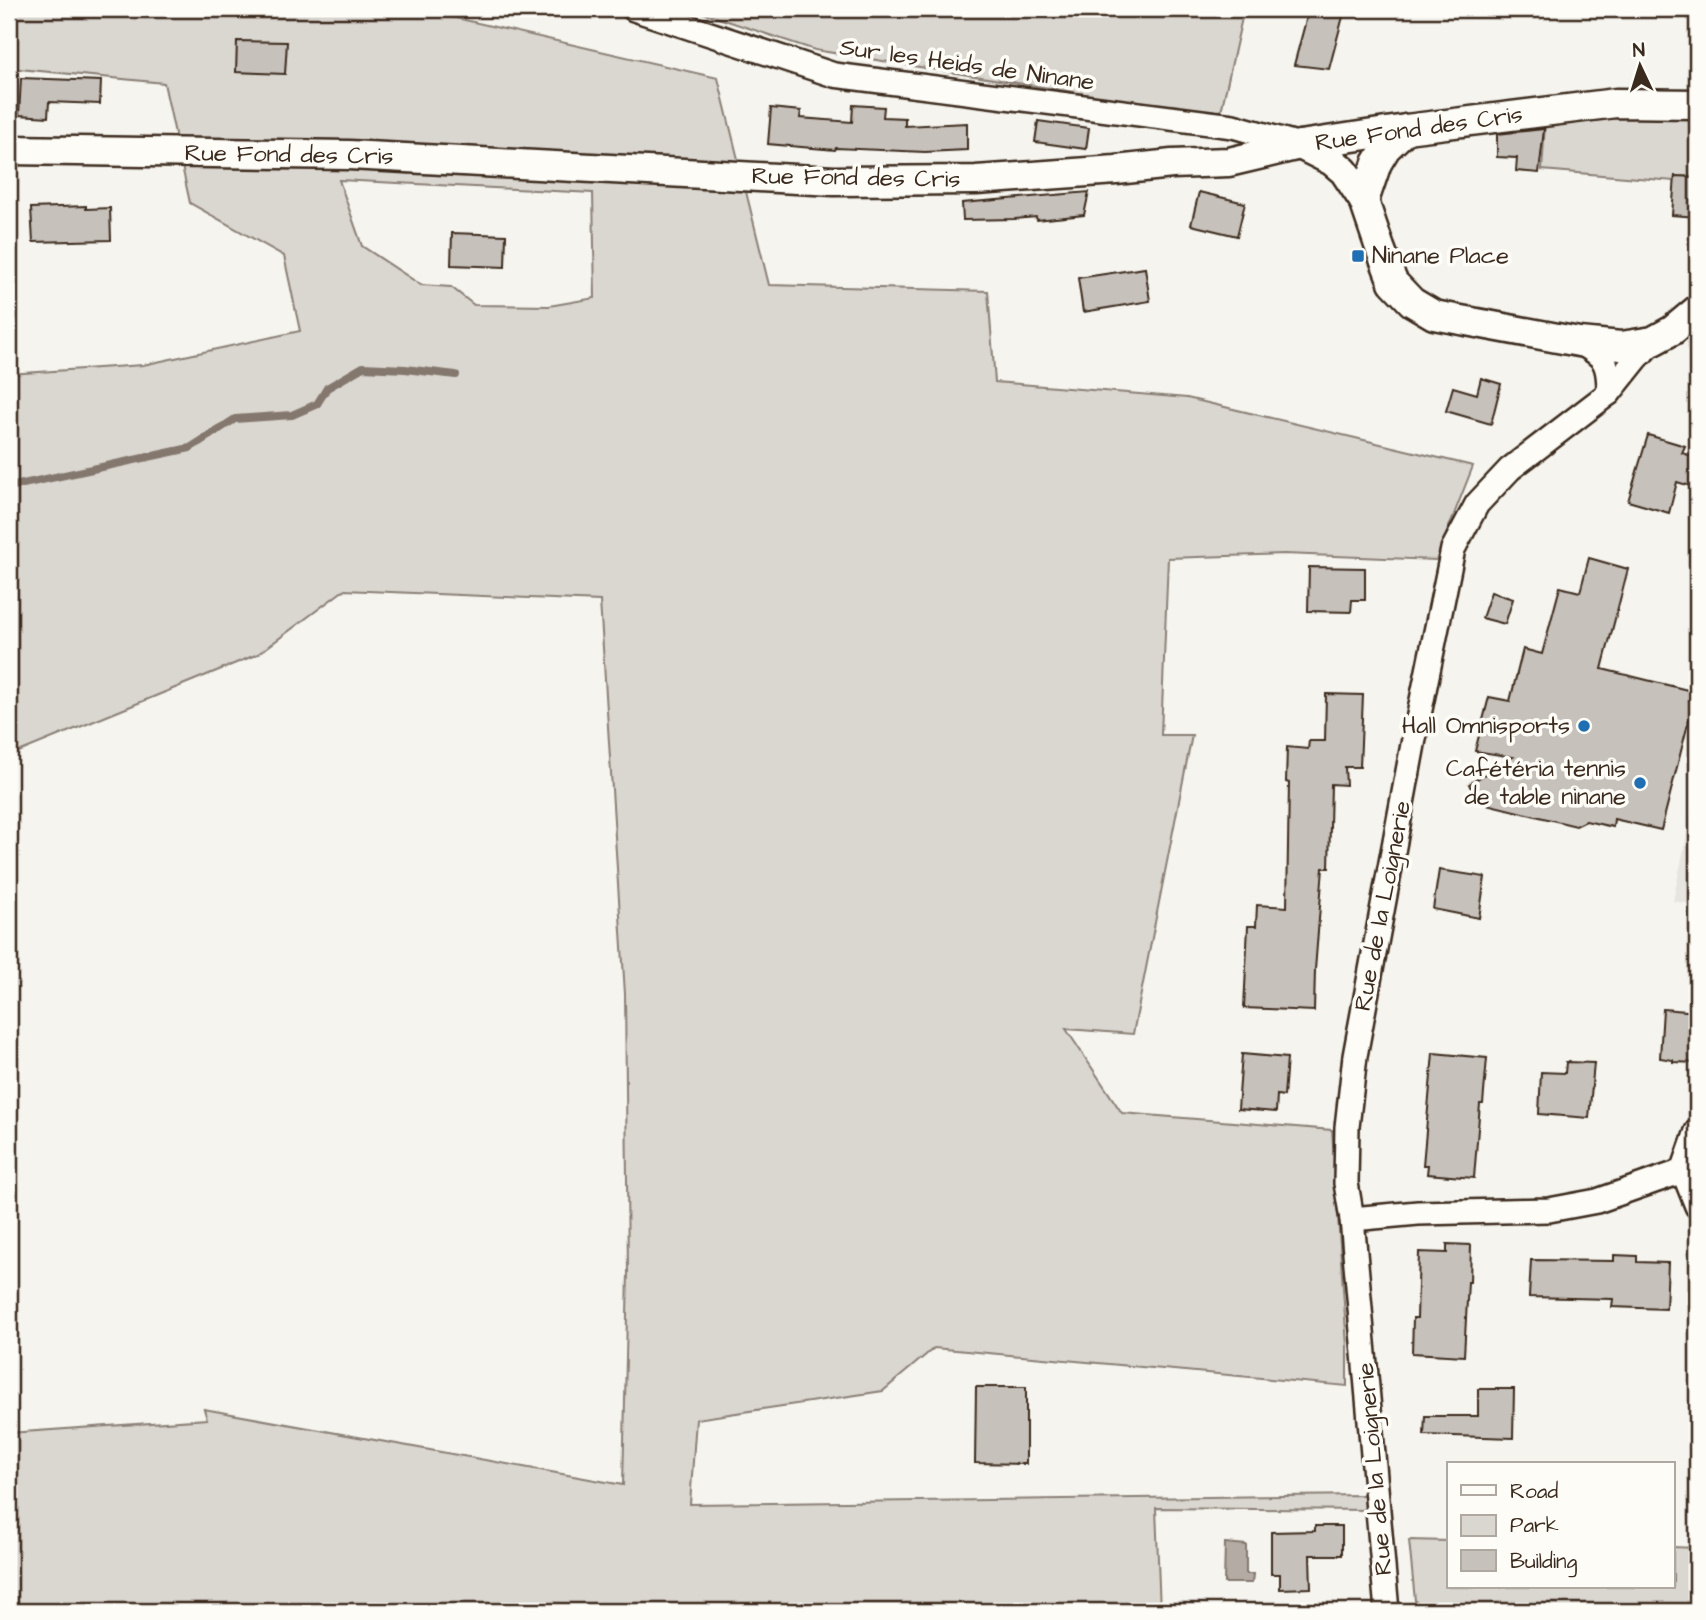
<svg xmlns="http://www.w3.org/2000/svg" width="1706" height="1620" viewBox="0 0 1706 1620" font-family="'Architects Daughter',sans-serif">
	<rect width="100%" height="100%" fill="#f5f4ee"/>
	<filter id="ink" filterUnits="userSpaceOnUse"><feTurbulence type="fractalNoise" baseFrequency=".0143" numOctaves="2"/><feDisplacementMap in="SourceGraphic" scale="14" xChannelSelector="R" yChannelSelector="G"/><feConvolveMatrix kernelMatrix="1 2 1 2 8 2 1 2 1" color-interpolation-filters="sRGB"/></filter>
	<g filter="url(#ink)">
		<!-- built -->
		<path fill="#e7e5df" d="M 1697,787 L 1697,905 L 1673,901 Z"/>
		<!-- green -->
		<g fill="#dad6d0" stroke="#8a8077" stroke-width="2" fill-rule="evenodd">
			<path d="M 9,9 L 417,9 L 718,78 L 769,285 L 988,291 L 995,382 L 1187,398 L 1473,466 L 1436,560 L 1284,554 L 1168,558 L 1161,735 L 1192,735 L 1133,1034 L 1066,1029 L 1122,1113 L 1332,1130 L 1347,1346 L 1347,1386 L 934,1348 L 883,1391 L 696,1419 L 690,1504 L 1364,1495 L 1369,1510 L 1156,1508 L 1160,1611 L 9,1611 L 9,1433 L 207,1419 L 204,1409 L 623,1485 L 628,1272 L 625,994 L 600,601 L 344,590 L 258,654 L 9,756 L 9,374 L 143,365 L 300,331 L 284,256 L 190,203 L 164,83 L 9,68 ZM 339,180 L 593,193 L 595,298 L 549,306 L 474,305 L 451,287 L 421,285 L 362,246 Z"/>
			<path d="M 691,9 L 1244,9 L 1220,116 L 815,50 Z"/>
			<path d="M 1626,116 L 1697,119 L 1697,177 L 1675,176 L 1674,181 L 1542,170 L 1545,125 Z"/>
			<path d="M 1409,1540 L 1449,1541 L 1449,1587 L 1673,1587 L 1673,1547 L 1697,1548 L 1697,1611 L 1416,1611 Z"/>
		</g>
		<!-- water -->
		<path fill="#b4aca4" stroke="#84786e" stroke-width="2" d="M 1225,1543 L 1246,1545 L 1246,1574 L 1253,1574 L 1252,1583 L 1224,1583 Z"/>
		<g fill="none" stroke-linecap="round" stroke-linejoin="round">
			<!-- stream -->
			<path stroke="#84786e" stroke-width="8" d="M 9,487 L 190,448 L 235,419 L 292,415 L 317,404 L 327,388 L 363,367 L 405,369 L 456,375"/>
		</g>
		<!-- building -->
		<g fill="#c7c1bb" stroke="#3b2a1e" stroke-width="2">
			<path d="M 1309,9 L 1345,9 L 1329,69 L 1294,65 Z"/>
			<path d="M 237,41 L 287,42 L 285,74 L 236,72 Z"/>
			<path d="M 21,78 L 101,81 L 100,104 L 49,102 L 48,117 L 19,115 Z"/>
			<path d="M 853,105 L 884,107 L 883,117 L 905,118 L 905,126 L 967,123 L 967,150 L 925,152 L 836,148 L 835,150 L 768,144 L 771,108 L 801,111 L 800,118 L 852,122 Z"/>
			<path d="M 1038,121 L 1089,128 L 1086,149 L 1035,142 Z"/>
			<path d="M 1544,129 L 1539,173 L 1516,171 L 1517,158 L 1497,157 L 1497,134 Z"/>
			<path d="M 1675,176 L 1697,177 L 1697,217 L 1672,215 Z"/>
			<path d="M 1089,192 L 1084,215 L 1037,220 L 1036,217 L 1015,219 L 963,220 L 962,203 Z"/>
			<path d="M 1199,192 L 1245,203 L 1237,236 L 1191,225 Z"/>
			<path d="M 86,206 L 86,209 L 110,208 L 111,240 L 33,242 L 31,208 Z"/>
			<path d="M 452,233 L 506,235 L 505,267 L 451,265 Z"/>
			<path d="M 1145,268 L 1150,301 L 1083,312 L 1078,278 Z"/>
			<path d="M 1481,378 L 1501,384 L 1491,424 L 1446,411 L 1453,387 L 1477,394 Z"/>
			<path d="M 1648,435 L 1685,446 L 1682,453 L 1697,458 L 1697,488 L 1677,482 L 1669,513 L 1628,501 Z"/>
			<path d="M 1589,558 L 1628,569 L 1602,669 L 1696,692 L 1661,830 L 1614,819 L 1613,827 L 1586,821 L 1576,826 L 1478,802 L 1469,784 L 1513,757 L 1475,751 L 1489,697 L 1510,701 L 1523,649 L 1542,654 L 1560,587 L 1580,592 Z"/>
			<path d="M 1309,567 L 1365,568 L 1365,600 L 1352,600 L 1351,612 L 1308,611 Z"/>
			<path d="M 1491,592 L 1513,599 L 1505,624 L 1482,618 Z"/>
			<path d="M 1326,694 L 1363,695 L 1360,767 L 1345,767 L 1346,785 L 1331,784 L 1329,868 L 1323,868 L 1315,970 L 1314,1011 L 1244,1008 L 1248,926 L 1256,926 L 1257,905 L 1287,907 L 1289,783 L 1286,782 L 1287,747 L 1308,749 L 1309,741 L 1325,741 Z"/>
			<path d="M 1439,870 L 1485,877 L 1479,918 L 1433,909 Z"/>
			<path d="M 1663,1009 L 1697,1012 L 1697,1063 L 1673,1062 L 1673,1060 L 1660,1058 Z"/>
			<path d="M 1433,1053 L 1487,1058 L 1483,1104 L 1480,1104 L 1474,1178 L 1427,1174 L 1428,1165 L 1423,1165 Z"/>
			<path d="M 1242,1054 L 1287,1058 L 1284,1096 L 1277,1095 L 1276,1112 L 1238,1109 Z"/>
			<path d="M 1566,1062 L 1594,1063 L 1589,1118 L 1539,1114 L 1541,1072 L 1565,1073 Z"/>
			<path d="M 1447,1244 L 1471,1245 L 1470,1282 L 1468,1282 L 1464,1356 L 1412,1353 L 1413,1318 L 1417,1318 L 1419,1252 L 1447,1253 Z"/>
			<path d="M 1614,1255 L 1637,1256 L 1637,1262 L 1668,1263 L 1666,1309 L 1612,1307 L 1613,1299 L 1529,1297 L 1531,1260 L 1614,1261 Z"/>
			<path d="M 976,1387 L 1026,1387 L 1026,1464 L 975,1463 Z"/>
			<path d="M 1478,1389 L 1514,1389 L 1513,1438 L 1424,1435 L 1425,1416 L 1478,1416 Z"/>
			<path d="M 1315,1526 L 1342,1526 L 1342,1555 L 1310,1555 L 1311,1588 L 1280,1589 L 1280,1574 L 1271,1574 L 1271,1532 L 1315,1531 Z"/>
		</g>
		<g fill="none" stroke-linecap="round" stroke-linejoin="round">
			<defs>
				<g id="minor">
					<path d="M 634,9 L 834,75 L 1233,126 L 1300,145"/>
					<path d="M 1579,342 C 1605,357 1609,361 1609,393"/>
					<path d="M 1697,1131 L 1683,1171 L 1697,1206"/>
					<path d="M 1352,1219 L 1418,1213 L 1549,1210 L 1597,1201 L 1683,1171"/>
					<path d="M 1387,1611 L 1352,1219 L 1346,1183 L 1347,1127 L 1355,1056 L 1414,739 L 1453,549 L 1477,504 L 1510,469 L 1609,393 L 1637,358 L 1653,341"/>
				</g>
				<g id="tertiary">
					<path d="M 1300,145 L 1332,161 L 1344,171 L 1364,201 L 1380,248 L 1393,282 L 1412,302 L 1434,315 L 1579,342 L 1621,346 L 1653,341 L 1673,330 L 1697,310"/>
					<path d="M 9,150 L 349,155 L 834,181 L 976,180 L 1116,170 L 1172,164 L 1229,162 L 1300,145 L 1406,129 L 1616,103 L 1697,104"/>
					<path d="M 1364,201 L 1377,163 L 1386,148 L 1406,129"/>
				</g>
			</defs>
			<!-- minor casing -->
			<use href="#minor" stroke="#3b2a1e" stroke-width="28"/>
			<!-- tertiary casing -->
			<use href="#tertiary" stroke="#3b2a1e" stroke-width="33"/>
			<!-- minor -->
			<use href="#minor" stroke="#fdfcf7" stroke-width="23"/>
			<!-- tertiary -->
			<use href="#tertiary" stroke="#fdfcf7" stroke-width="28"/>
		</g>
	</g>
	<!-- markers -->
	<g fill="#1f6fb2" stroke="#fdfcf7" stroke-width="2.5">
		<rect x="1351" y="249" width="14" height="14" rx="3.5"/>
		<circle cx="1584" cy="726" r="7"/>
		<circle cx="1640" cy="783" r="7"/>
	</g>
	<g text-anchor="middle" dominant-baseline="central" stroke-width="7" stroke-linejoin="round" paint-order="stroke">
		<!-- street labels -->
		<g font-size="24" fill="#3b2a1e" stroke="#fdfcf7">
			<text transform="translate(967 65) rotate(8)">Sur les Heids de Ninane</text>
			<text transform="translate(1419 129) rotate(-8)">Rue Fond des Cris</text>
			<text transform="translate(289 155) rotate(1)">Rue Fond des Cris</text>
			<text transform="translate(856 178) rotate(1)">Rue Fond des Cris</text>
			<text transform="translate(1383 906) rotate(-79)">Rue de la Loignerie</text>
			<text transform="translate(1375 1469) rotate(-95)">Rue de la Loignerie</text>
		</g>
		<!-- poi labels -->
		<g font-size="24" fill="#3b2a1e" stroke="#fdfcf7" text-anchor="end">
			<text x="1372" y="256" text-anchor="start">Ninane Place</text>
			<text x="1570" y="726">Hall Omnisports</text>
			<text x="1626" y="769">Cafétéria tennis<tspan x="1626" dy="28">de table ninane</tspan></text>
		</g>
	</g>
	<!-- margin -->
	<rect width="1706" height="1620" fill="none" stroke="#fdfcf7" stroke-width="35"/>
	<rect x="18" y="18" width="1671" height="1585" fill="none" stroke="#3b2a1e" stroke-width="2.5" filter="url(#ink)"/>
	<!-- legend -->
	<rect x="1447" y="1462" width="228" height="126" fill="#fdfcf7" stroke="#afa8a0" stroke-width="2"/>
	<rect x="1461" y="1485" width="35" height="10" fill="#fdfcf7" stroke="#afa8a0" stroke-width="2"/>
	<text x="1510" y="1498" font-size="21" fill="#3b2a1e">Road</text>
	<rect x="1461" y="1515" width="35" height="21" fill="#dad6d0" stroke="#afa8a0" stroke-width="2"/>
	<text x="1510" y="1532" font-size="21" fill="#3b2a1e">Park</text>
	<rect x="1461" y="1550" width="35" height="21" fill="#c7c1bb" stroke="#afa8a0" stroke-width="2"/>
	<text x="1510" y="1568" font-size="21" fill="#3b2a1e">Building</text>
	<!-- north arrow -->
	<g transform="translate(1640 66) rotate(356)" stroke="#fdfcf7" stroke-width="5" paint-order="stroke">
	<path d="M0-5L12 26L0 18L-12 26Z" fill="#3b2a1e"/>
	<text y="-10" font-size="19" font-weight="bold" text-anchor="middle" fill="#3b2a1e">N</text>
	</g>
</svg>
